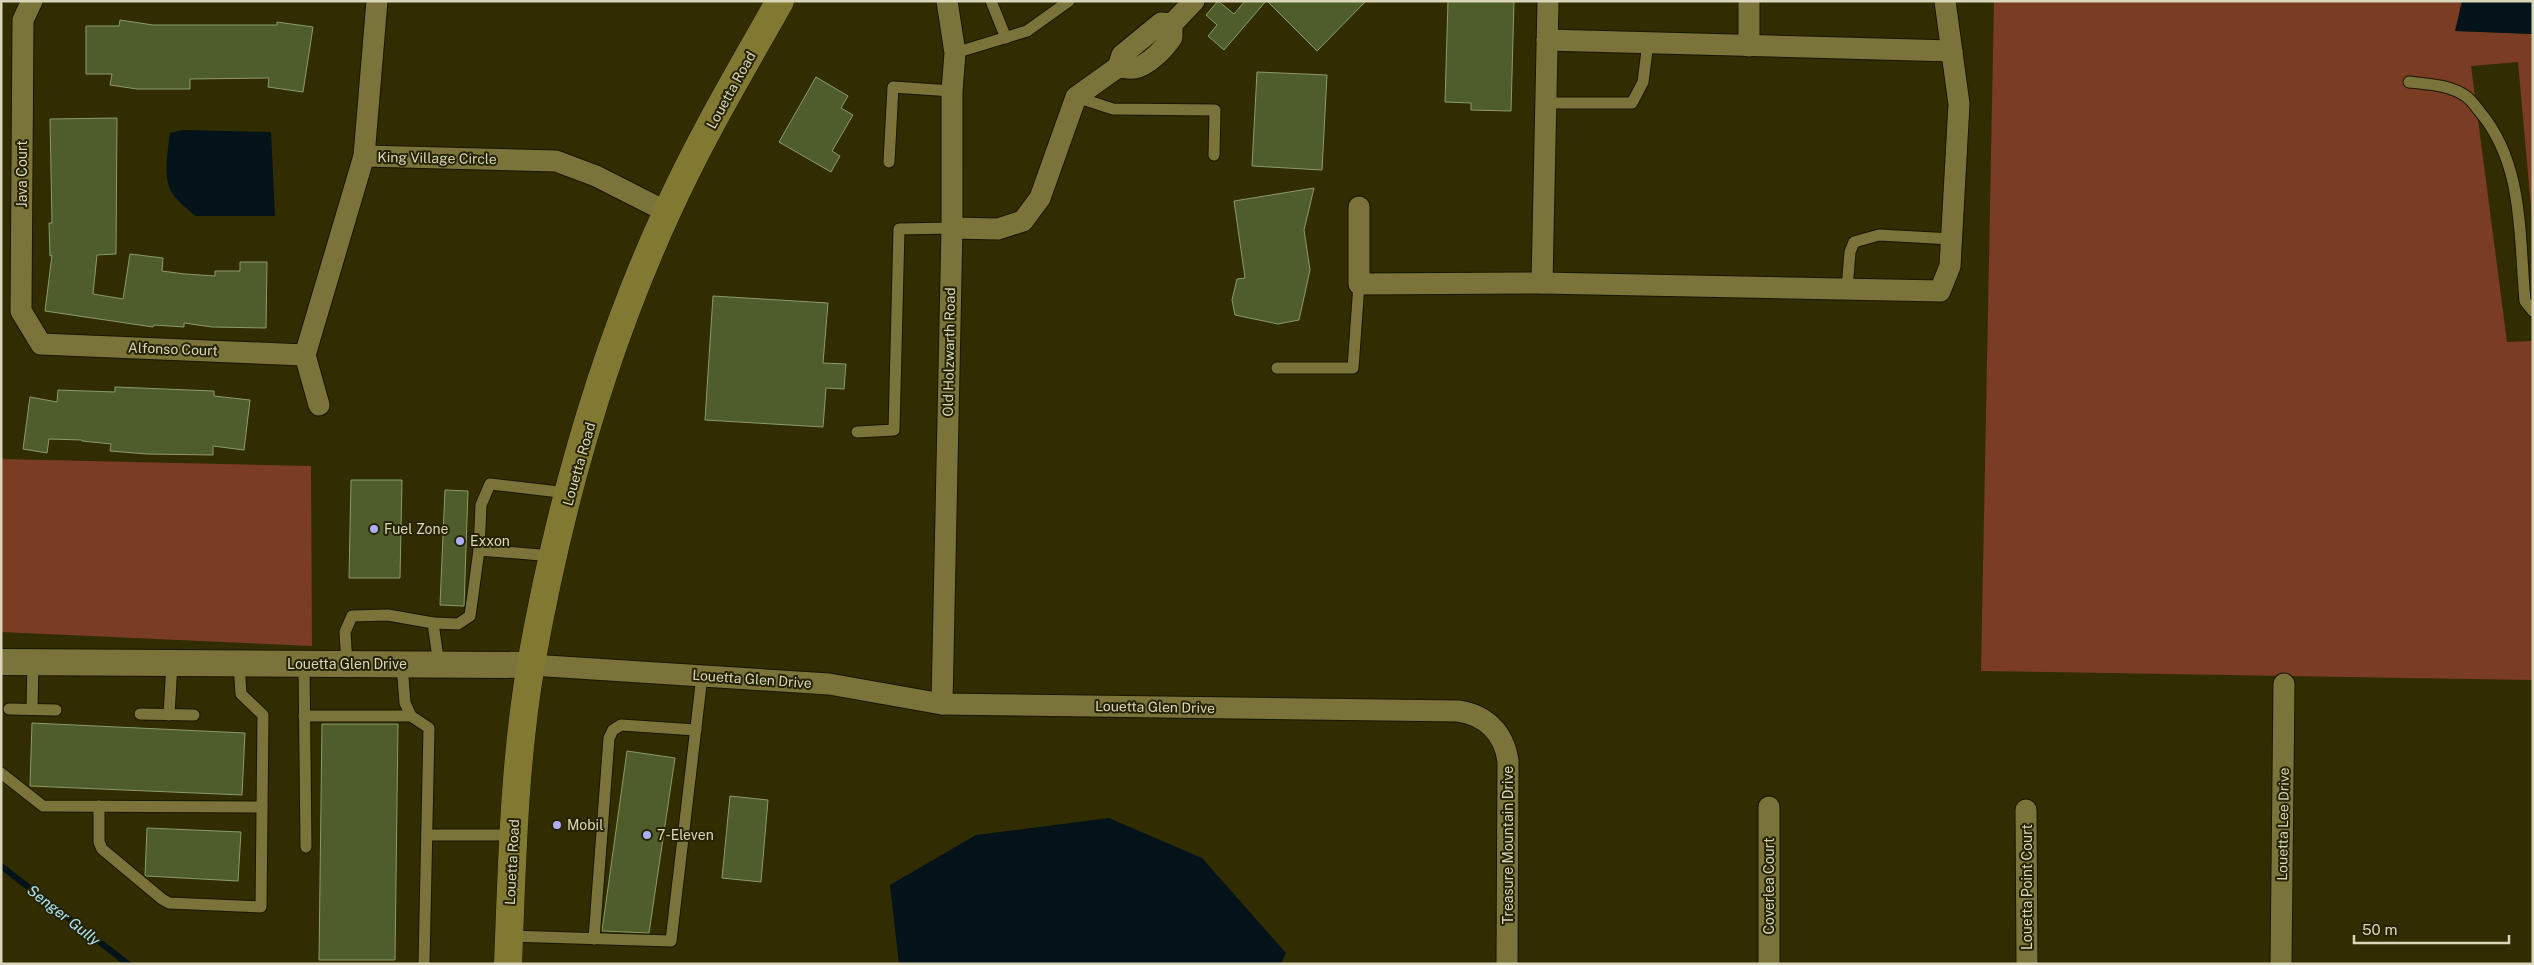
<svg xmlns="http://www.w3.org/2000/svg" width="2534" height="965" viewBox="0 0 2534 965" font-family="'Public Sans',sans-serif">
	<rect width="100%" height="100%" fill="#322d00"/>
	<!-- green -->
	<g fill="#7a3c22">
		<path d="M 1994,1 L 2462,1 L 2456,31 L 2533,34 L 2533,229 L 2518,62 L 2471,66 L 2507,342 L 2533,341 L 2533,680 L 1981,671 Z"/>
		<path d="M 1,459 L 311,466 L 312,646 L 1,632 Z"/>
	</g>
	<!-- water -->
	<g fill="#031319">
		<path d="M 2462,1 L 2533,1 L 2533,34 L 2455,31 Z"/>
		<path d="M 183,130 L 271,132 L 275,216 L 196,216 C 187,209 173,198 169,187 C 164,171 168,149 170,133 Z"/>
		<path d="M 1109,818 L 1202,858 L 1286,953 L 1281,964 L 899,964 L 890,885 L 976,835 Z"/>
	</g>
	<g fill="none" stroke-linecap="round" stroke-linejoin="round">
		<!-- stream -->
		<path stroke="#031319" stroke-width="6" d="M 1,866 L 128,964"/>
	</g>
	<!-- building -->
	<g fill="#4f5d2a" stroke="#8a9c66">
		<path d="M 1218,1 L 1234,14 L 1245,1 L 1266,1 L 1224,50 L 1208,36 L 1217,25 L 1206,15 Z"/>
		<path d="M 1267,1 L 1366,1 L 1317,51 Z"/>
		<path d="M 1448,1 L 1514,1 L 1511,111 L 1471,110 L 1471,103 L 1445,102 Z"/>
		<path d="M 120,20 L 153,25 L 277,25 L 277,22 L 313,27 L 303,92 L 268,87 L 269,78 L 190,79 L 190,89 L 137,89 L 110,85 L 112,74 L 86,74 L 86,26 L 119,26 Z"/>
		<path d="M 1257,72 L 1327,75 L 1322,170 L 1252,166 Z"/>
		<path d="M 816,77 L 848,96 L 841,108 L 853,115 L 832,151 L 840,156 L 831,172 L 779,142 Z"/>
		<path d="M 117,118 L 116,254 L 97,255 L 93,294 L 123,299 L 130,254 L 163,258 L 162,271 L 185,274 L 215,276 L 215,271 L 240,271 L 240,262 L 267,262 L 266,328 L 212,327 L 184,323 L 184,327 L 154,325 L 153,327 L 45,311 L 52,255 L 50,256 L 49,223 L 52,223 L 50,119 Z"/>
		<path d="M 1314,188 L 1304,230 L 1310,270 L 1299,320 L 1278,324 L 1235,315 L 1232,300 L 1237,279 L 1245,278 L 1234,201 Z"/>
		<path d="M 713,296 L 828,303 L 823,363 L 846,364 L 844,389 L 826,388 L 823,427 L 705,420 Z"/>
		<path d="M 115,387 L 214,391 L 214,396 L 250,400 L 244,450 L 213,446 L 213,455 L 147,454 L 110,451 L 111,444 L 82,441 L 82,440 L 49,439 L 47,453 L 23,449 L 30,397 L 57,402 L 58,390 L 115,392 Z"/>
		<path d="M 351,480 L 402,480 L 400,578 L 349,578 Z"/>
		<path d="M 445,490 L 468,491 L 464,606 L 440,605 Z"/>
		<path d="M 32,723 L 245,733 L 242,795 L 30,786 Z"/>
		<path d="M 322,724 L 398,724 L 395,960 L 319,960 Z"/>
		<path d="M 627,751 L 675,758 L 649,933 L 602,931 Z"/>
		<path d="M 730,796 L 768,800 L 761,882 L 722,878 Z"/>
		<path d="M 147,828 L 241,832 L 238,881 L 146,876 L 145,875 Z"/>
	</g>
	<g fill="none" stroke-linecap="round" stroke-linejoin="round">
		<defs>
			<g id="service">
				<path d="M 991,1 L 1006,38"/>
				<path d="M 955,53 L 1027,31 L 1069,1"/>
				<path d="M 2409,82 C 2428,84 2451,85 2467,97 C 2472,101 2476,107 2480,112 C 2524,164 2519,236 2525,301 L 2533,311"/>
				<path d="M 1076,97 L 1113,109 L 1215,110 L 1214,155"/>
				<path d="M 1546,103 L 1632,103 L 1643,82 L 1648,43"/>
				<path d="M 889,162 L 893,87 L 952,91"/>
				<path d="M 1847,289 L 1850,252 L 1854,242 L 1879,235 L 1952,239"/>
				<path d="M 1277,368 L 1353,368 L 1359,284"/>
				<path d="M 857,432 L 894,430 L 899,229 L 952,228"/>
				<path d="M 553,556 L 479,550 L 481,505 L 490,484 L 568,493"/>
				<path d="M 433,623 L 458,624 L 470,616 L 479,550"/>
				<path d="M 304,664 L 306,847"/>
				<path d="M 347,664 L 345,632 L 352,616 L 388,615 L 433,623 L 439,665"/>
				<path d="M 402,664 L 405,703 L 411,716 L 429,728 L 424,964"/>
				<path d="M 9,709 L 56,710"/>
				<path d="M 32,709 L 33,662"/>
				<path d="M 140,714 L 194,715"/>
				<path d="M 169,715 L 172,663"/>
				<path d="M 304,716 L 411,716"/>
				<path d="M 1,773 L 43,806 L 262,807"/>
				<path d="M 99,806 L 99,842 L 102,849 L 162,899 L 169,903 L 261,907 L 263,715 L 241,694 L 239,664"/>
				<path d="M 427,835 L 513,835"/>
				<path d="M 509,936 L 671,941 L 702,676"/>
				<path d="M 594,939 L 609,738 L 613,730 L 621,725 L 696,730"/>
			</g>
			<g id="minor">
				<path d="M 32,1 L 23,20 L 21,311 L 41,344 L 305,355"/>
				<path d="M 1548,1 L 1542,283 L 1940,291 L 1950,266 L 1959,104 L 1945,1"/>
				<path d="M 1547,40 L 1952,51"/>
				<path d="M 1749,46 L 1749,1"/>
				<path d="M 1118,67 C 1123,67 1129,69 1134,68 C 1148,66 1165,48 1172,37 L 1172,24 L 1194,1"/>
				<path d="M 364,156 L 556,161 L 596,176 L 667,212"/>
				<path d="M 1359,207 L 1359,284 L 1542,283"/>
				<path d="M 952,228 L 998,229 L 1023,221 L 1040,198 L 1076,97 L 1118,67 L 1122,55 L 1161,23 L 1172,24"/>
				<path d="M 319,405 L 305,355 L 364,156 L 377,1"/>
				<path d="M 531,665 L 829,684 L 942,704 L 1458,711 C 1486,715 1504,733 1508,761 L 1507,964"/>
				<path d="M 942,704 L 952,228 L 952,91 L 955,53 L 947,1"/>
				<path d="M 1769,807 L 1769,964"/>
				<path d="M 2026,810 L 2027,964"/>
				<path d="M 2281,964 L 2284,684"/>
			</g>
			<path id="tertiary" d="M 1,662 L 531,665"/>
			<path id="secondary" d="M 508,964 C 512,864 514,763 531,664 C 558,512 602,353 667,212 C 700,139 741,70 780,1"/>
		</defs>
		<!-- service casing -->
		<use href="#service" stroke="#181500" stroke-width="13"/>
		<!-- minor casing -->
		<use href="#minor" stroke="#181500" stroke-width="23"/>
		<!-- tertiary casing -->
		<use href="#tertiary" stroke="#181500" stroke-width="28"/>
		<!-- secondary casing -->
		<use href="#secondary" stroke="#181500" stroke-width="29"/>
		<!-- service -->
		<use href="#service" stroke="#7a743b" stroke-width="11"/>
		<!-- minor -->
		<use href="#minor" stroke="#7a743b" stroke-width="21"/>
		<!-- tertiary -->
		<use href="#tertiary" stroke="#7a743b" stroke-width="26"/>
		<!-- secondary -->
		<use href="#secondary" stroke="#817932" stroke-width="28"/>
	</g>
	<!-- markers -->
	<g fill="#adaffb" stroke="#262305" stroke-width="2">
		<circle cx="374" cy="529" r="5"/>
		<circle cx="460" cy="541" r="5"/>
		<circle cx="557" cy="825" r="5"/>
		<circle cx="647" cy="835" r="5"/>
	</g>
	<g text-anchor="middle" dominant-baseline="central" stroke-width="4" stroke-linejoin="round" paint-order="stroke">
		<!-- street labels -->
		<g font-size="14" fill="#d9d6b9" stroke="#262305">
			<text transform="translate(731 90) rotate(-61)">Louetta Road</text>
			<text transform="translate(437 158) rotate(1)">King Village Circle</text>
			<text transform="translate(22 174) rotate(-90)">Java Court</text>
			<text transform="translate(173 349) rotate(2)">Alfonso Court</text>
			<text transform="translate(949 352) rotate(-89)">Old Holzwarth Road</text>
			<text transform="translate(579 464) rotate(-74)">Louetta Road</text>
			<text x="347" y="664">Louetta Glen Drive</text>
			<text transform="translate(752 679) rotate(4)">Louetta Glen Drive</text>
			<text transform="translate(1155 707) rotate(1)">Louetta Glen Drive</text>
			<text transform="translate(2283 824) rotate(-89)">Louetta Lee Drive</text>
			<text transform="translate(1508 845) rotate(-90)">Treasure Mountain Drive</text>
			<text transform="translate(512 862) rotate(-87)">Louetta Road</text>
			<text transform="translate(1769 886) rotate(-90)">Coverlea Court</text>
			<text transform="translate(2027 887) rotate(-90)">Louetta Point Court</text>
		</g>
		<!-- poi labels -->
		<g font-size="14" fill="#d9d6b9" stroke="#262305" text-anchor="start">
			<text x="384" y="529">Fuel Zone</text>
			<text x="470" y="541">Exxon</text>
			<text x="567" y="825">Mobil</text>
			<text x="657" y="835">7-Eleven</text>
		</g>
		<!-- water labels -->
		<g font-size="15" font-style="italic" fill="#abe3f8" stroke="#262305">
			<text transform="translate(64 915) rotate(38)">Senger Gully</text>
		</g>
	</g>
	<!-- border -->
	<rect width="2534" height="965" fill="none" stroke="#d9d6b9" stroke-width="5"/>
	<!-- scale -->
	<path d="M2354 935v8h155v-8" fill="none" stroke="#d9d6b9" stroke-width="2.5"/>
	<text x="2362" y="935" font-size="15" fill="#d9d6b9" stroke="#262305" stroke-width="4" paint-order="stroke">50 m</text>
</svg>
